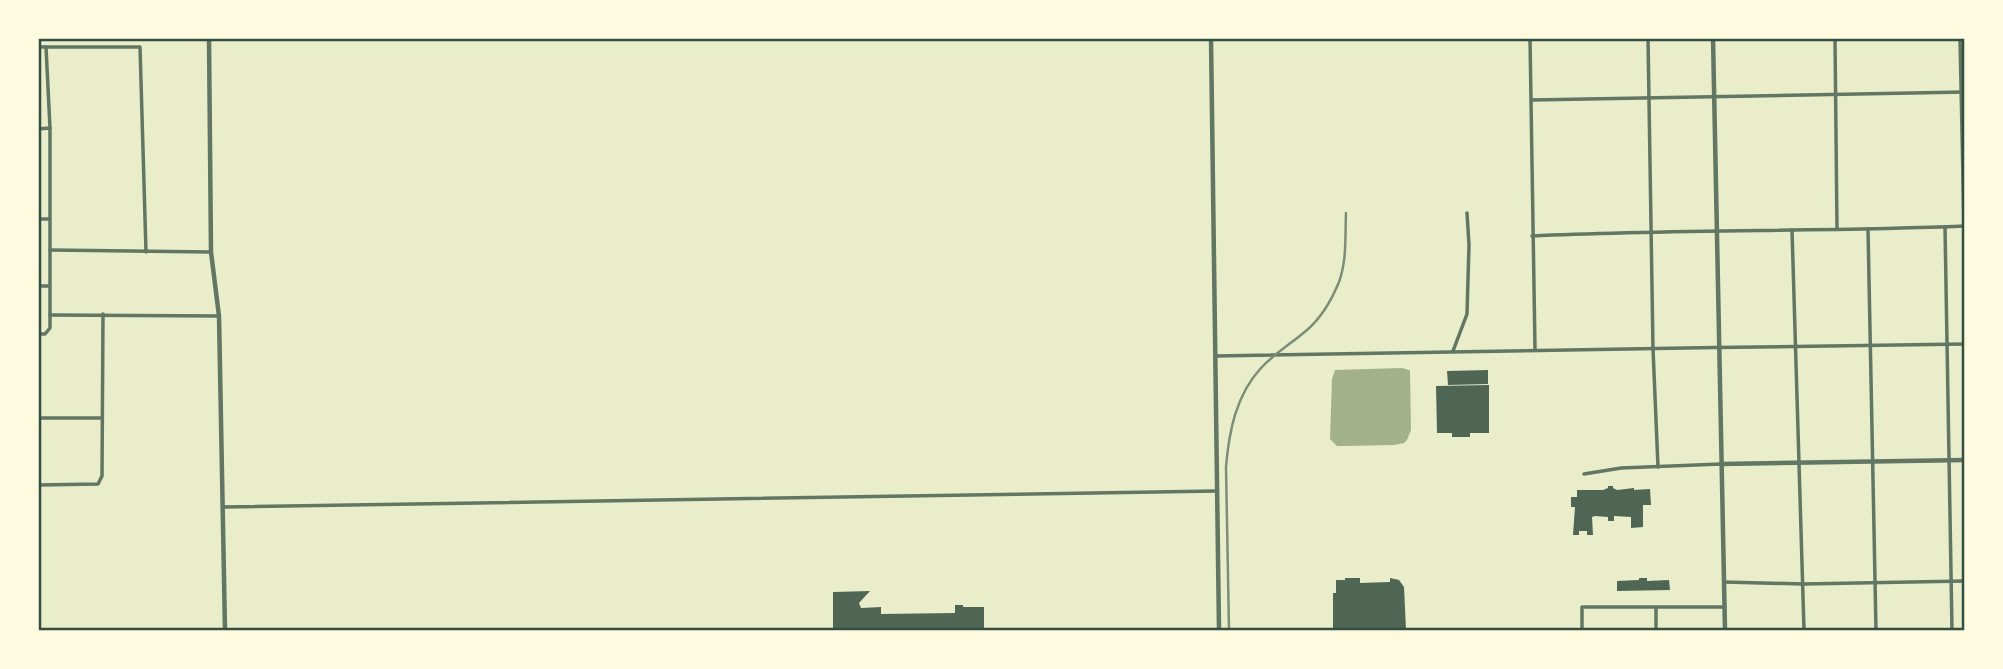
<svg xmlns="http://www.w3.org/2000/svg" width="2003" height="669" viewBox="0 0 2003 669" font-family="Overpass,sans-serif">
	<rect width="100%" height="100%" fill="#e9edc9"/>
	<!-- water -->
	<path fill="#a3b18a" d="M 1402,368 L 1409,370 L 1410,371 L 1411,430 L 1407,440 L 1404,443 L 1394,445 L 1343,446 L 1337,446 L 1330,439 L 1332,379 L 1335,370 Z"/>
	<!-- building -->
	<g fill="#4f6655">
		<path d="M 1488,370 L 1488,384 L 1448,385 L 1447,371 Z"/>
		<path d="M 1489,385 L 1489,433 L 1470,433 L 1470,437 L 1452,437 L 1452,433 L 1437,433 L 1436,386 Z"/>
		<path d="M 1608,486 L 1613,486 L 1613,488 L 1617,490 L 1634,488 L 1634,490 L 1650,489 L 1651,505 L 1643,505 L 1643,527 L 1631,528 L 1631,517 L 1614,516 L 1614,521 L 1608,521 L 1608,517 L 1595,516 L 1592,517 L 1593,535 L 1587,535 L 1587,531 L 1579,531 L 1579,535 L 1573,535 L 1575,507 L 1571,507 L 1571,497 L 1577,497 L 1577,490 L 1603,490 L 1608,488 Z"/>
		<path d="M 1345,578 L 1360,578 L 1360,583 L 1390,582 L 1390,578 L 1399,580 L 1404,587 L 1406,630 L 1333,630 L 1333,593 L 1336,593 L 1336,580 L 1345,580 Z"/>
		<path d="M 1639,578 L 1647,578 L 1647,581 L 1669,580 L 1670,590 L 1617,591 L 1617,581 L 1639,580 Z"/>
		<path d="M 870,591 L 859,603 L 861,608 L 881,607 L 881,614 L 955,613 L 955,605 L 963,605 L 963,607 L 984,607 L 984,630 L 833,630 L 833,592 Z"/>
	</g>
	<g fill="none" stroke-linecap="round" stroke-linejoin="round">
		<!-- minor -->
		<g stroke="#617663" stroke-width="3.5">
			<path d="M 1530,38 L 1535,349"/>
			<path d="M 1648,38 L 1653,349 L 1658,467"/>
			<path d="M 1835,38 L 1837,229"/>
			<path d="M 1960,38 L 1964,226"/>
			<path d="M 38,47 L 140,47 L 146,252"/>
			<path d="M 1532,100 L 1965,92"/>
			<path d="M 38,129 L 50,128"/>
			<path d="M 38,219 L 49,219"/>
			<path d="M 1945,227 L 1952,630"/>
			<path d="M 1868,229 L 1876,630"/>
			<path d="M 1792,230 L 1804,630"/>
			<path d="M 1532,236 C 1676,229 1820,232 1965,226"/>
			<path d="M 50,250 L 211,252"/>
			<path d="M 38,286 L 49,286"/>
			<path d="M 50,315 L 219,316"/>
			<path d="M 38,334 L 45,334 L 50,328 L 50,128 L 46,47"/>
			<path d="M 1453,351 L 1467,314 L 1469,245 L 1467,213"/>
			<path d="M 1215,356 C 1465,350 1715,348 1965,344"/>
			<path d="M 38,418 L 102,418"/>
			<path d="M 1584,474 L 1621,468 L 1721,464"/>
			<path d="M 38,485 L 98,484 L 102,476 L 103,314"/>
			<path d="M 224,507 L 1217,491"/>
			<path d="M 1724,582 L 1803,584 L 1965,581"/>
			<path d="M 1582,630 L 1582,607 L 1724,607"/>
			<path d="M 1656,630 L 1656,608"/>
		</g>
		<!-- tertiary -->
		<g stroke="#617663" stroke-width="4.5">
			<path d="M 209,38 L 211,252 L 219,316 L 225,630"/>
			<path d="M 1211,38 L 1219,630"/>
			<path d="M 1713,38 L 1725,630"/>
			<path d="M 1721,464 L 1965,460"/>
		</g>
		<!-- rail -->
		<path stroke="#7c8e77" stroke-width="2.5" d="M 1229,630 L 1226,467 C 1229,431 1236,395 1261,368 C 1275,353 1292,343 1307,330 C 1321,318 1332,299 1339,282 C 1347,260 1345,236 1346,213"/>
	</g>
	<!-- border -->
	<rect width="2003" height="669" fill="none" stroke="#fefae0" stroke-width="80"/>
	<rect x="40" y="40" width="1923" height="589" fill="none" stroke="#344e41" stroke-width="2.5"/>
</svg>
